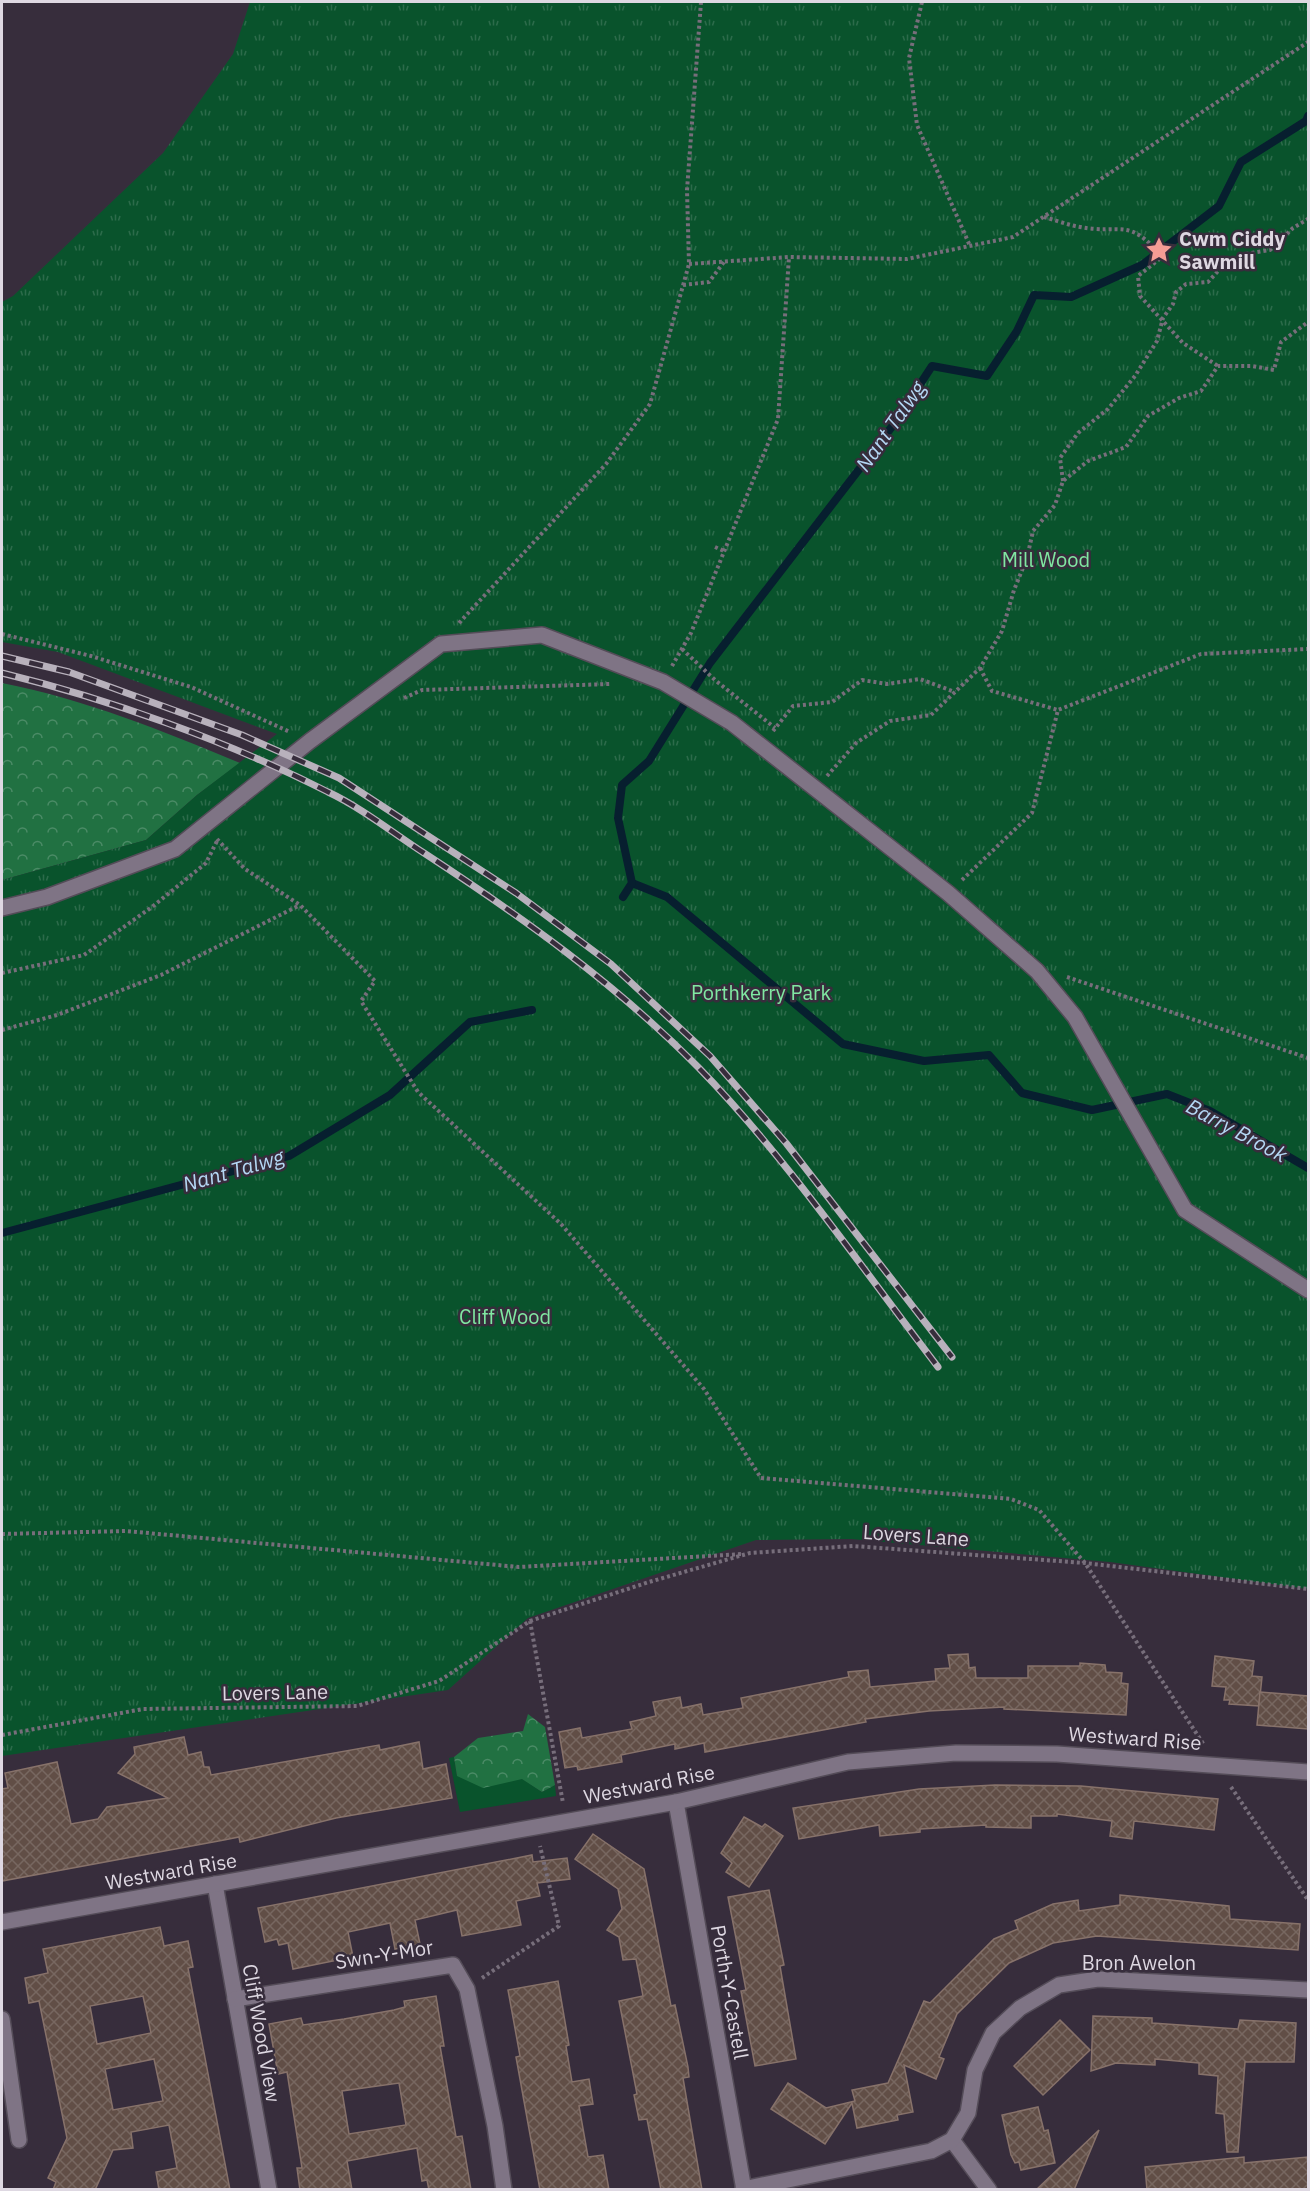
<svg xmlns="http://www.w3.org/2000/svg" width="1310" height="2191" viewBox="0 0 1310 2191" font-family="'IBM Plex Sans',sans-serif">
	<defs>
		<pattern id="forest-crowns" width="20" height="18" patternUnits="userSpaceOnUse" patternTransform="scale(1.5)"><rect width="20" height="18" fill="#217142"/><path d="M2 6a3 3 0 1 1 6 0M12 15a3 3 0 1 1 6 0" fill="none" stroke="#4b8b66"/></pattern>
		<pattern id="park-tufts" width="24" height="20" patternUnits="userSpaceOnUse" patternTransform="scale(1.5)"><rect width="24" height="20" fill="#09532c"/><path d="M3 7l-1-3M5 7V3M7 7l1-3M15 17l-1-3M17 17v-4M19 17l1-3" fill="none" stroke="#2c6b4a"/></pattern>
		<pattern id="building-cross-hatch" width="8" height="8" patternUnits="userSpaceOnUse" patternTransform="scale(1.5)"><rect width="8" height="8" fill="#614e46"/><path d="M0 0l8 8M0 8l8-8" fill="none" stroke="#776760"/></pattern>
	</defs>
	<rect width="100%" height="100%" fill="#372d3c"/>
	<!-- grass -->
	<path fill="#09532c" d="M 454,1757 L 457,1776 L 523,1779 L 542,1792 L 555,1785 L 556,1796 L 460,1812 L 449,1758 Z"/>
	<!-- forest -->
	<g fill="url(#forest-crowns)">
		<path d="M 2,683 C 84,699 163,731 240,763 L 197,795 L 146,840 L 2,880 Z"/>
		<path d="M 528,1714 L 545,1727 L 555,1785 L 542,1792 L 522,1779 L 483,1788 L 457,1776 L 454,1757 L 478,1738 L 523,1731 Z"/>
	</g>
	<!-- park -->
	<path fill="url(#park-tufts)" d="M 250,2 L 1308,2 L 1308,1589 L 1110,1562 L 851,1539 L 756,1540 L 528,1618 L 448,1690 L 2,1756 L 2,880 L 146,840 L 197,795 L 277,734 L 58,652 L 2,642 L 2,302 L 13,296 L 163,153 L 233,54 Z"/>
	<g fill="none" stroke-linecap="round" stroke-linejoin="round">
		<!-- stream -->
		<g stroke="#071f2f" stroke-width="8">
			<path d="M 632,883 L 667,897 L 843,1044 L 924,1061 L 989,1055 L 1022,1093 L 1092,1110 L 1167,1094 L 1210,1111 L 1308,1168"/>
			<path d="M 623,897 L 632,883 L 618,818 L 622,785 L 649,761 L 710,663 L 894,424 L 932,366 L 987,376 L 1017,331 L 1034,295 L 1071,297 L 1142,265 L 1219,206 L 1241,162 L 1306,121 L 1308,116"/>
			<path d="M 2,1233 L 289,1156 L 390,1095 L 470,1022 L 532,1010"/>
		</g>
	</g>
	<!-- building -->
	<g fill="url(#building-cross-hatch)" stroke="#87726a" stroke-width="1.5" fill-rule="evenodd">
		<path d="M 968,1654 L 969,1668 L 975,1667 L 976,1678 L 1028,1678 L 1028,1666 L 1080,1666 L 1080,1663 L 1105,1665 L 1106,1672 L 1122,1673 L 1121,1683 L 1128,1684 L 1126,1715 L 1004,1709 L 1004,1707 L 929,1711 L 865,1719 L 866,1722 L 705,1752 L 704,1743 L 675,1749 L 675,1744 L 621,1755 L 622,1762 L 578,1770 L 577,1766 L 565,1768 L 559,1732 L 580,1728 L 582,1738 L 632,1729 L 630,1722 L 656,1716 L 653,1702 L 680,1697 L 682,1708 L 701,1704 L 703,1715 L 743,1708 L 741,1698 L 849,1677 L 848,1672 L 868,1670 L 870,1687 L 936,1681 L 935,1669 L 950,1668 L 948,1655 Z"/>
		<path d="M 1215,1656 L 1254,1661 L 1252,1676 L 1262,1677 L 1259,1706 L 1229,1704 L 1230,1700 L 1224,1700 L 1226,1687 L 1212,1686 Z"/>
		<path d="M 1260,1692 L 1308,1696 L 1308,1729 L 1257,1725 Z"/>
		<path d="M 184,1737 L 188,1755 L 201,1752 L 204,1767 L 209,1767 L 211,1775 L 379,1745 L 380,1750 L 419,1742 L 423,1769 L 446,1764 L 452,1798 L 336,1818 L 240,1842 L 239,1837 L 224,1840 L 2,1881 L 2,1789 L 8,1788 L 5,1773 L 57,1762 L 71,1824 L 98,1819 L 107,1807 L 168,1798 L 118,1773 L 135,1754 L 134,1747 Z"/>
		<path d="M 995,1785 L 1081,1786 L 1218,1799 L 1214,1830 L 1134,1821 L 1132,1839 L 1110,1836 L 1112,1821 L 1057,1814 L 1057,1816 L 1031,1816 L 1031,1828 L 986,1827 L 986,1825 L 920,1829 L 920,1832 L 880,1836 L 879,1825 L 799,1839 L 793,1808 L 919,1789 Z"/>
		<path d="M 744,1817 L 762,1827 L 765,1824 L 783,1836 L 749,1887 L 726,1872 L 732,1863 L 721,1853 Z"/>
		<path d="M 593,1834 L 644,1869 L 671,2006 L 675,2005 L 688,2067 L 689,2077 L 683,2078 L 702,2190 L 661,2190 L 647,2119 L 639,2120 L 634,2095 L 637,2094 L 619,2001 L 643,1996 L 636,1959 L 623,1960 L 619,1937 L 607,1930 L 622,1909 L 618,1889 L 575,1859 Z"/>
		<path d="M 532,1855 L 533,1862 L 567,1858 L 570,1879 L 537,1883 L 540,1896 L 516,1901 L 521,1925 L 462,1936 L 457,1910 L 415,1920 L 420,1944 L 395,1949 L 390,1923 L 348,1932 L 353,1957 L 293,1969 L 288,1943 L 279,1945 L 277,1939 L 265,1942 L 258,1908 Z"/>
		<path d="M 769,1890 L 784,1965 L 780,1966 L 796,2059 L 755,2066 L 741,1991 L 746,1990 L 728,1897 Z"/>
		<path d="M 1120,1895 L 1229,1906 L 1230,1919 L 1300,1924 L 1298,1950 L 1097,1936 L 1053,1943 L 1009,1963 L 957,2014 L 939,2057 L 944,2059 L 936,2079 L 904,2065 L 913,2112 L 897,2115 L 898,2120 L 857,2128 L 852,2103 L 825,2144 L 771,2109 L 788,2083 L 826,2108 L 855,2101 L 852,2090 L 888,2083 L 924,2001 L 930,2003 L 994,1939 L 1018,1929 L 1015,1921 L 1053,1904 L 1078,1900 L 1079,1911 L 1120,1905 Z"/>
		<path d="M 160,1927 L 164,1946 L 188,1941 L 193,1967 L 188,1968 L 230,2190 L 159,2190 L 156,2172 L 177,2168 L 169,2125 L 131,2132 L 133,2148 L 113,2150 L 95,2190 L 53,2190 L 56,2182 L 48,2178 L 67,2138 L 39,2001 L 29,2003 L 25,1978 L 48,1973 L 43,1949 ZM 143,1996 L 151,2033 L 97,2044 L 90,2006 ZM 154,2059 L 163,2101 L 113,2110 L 105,2069 Z"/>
		<path d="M 558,1981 L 569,2045 L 566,2046 L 572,2082 L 589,2079 L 593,2104 L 579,2106 L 588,2157 L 603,2155 L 609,2190 L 540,2190 L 516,2057 L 520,2056 L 508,1990 Z"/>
		<path d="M 436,1996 L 444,2046 L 440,2046 L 456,2137 L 462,2136 L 471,2190 L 429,2190 L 427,2180 L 422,2181 L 417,2148 L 347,2161 L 352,2190 L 300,2190 L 297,2168 L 302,2168 L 287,2072 L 278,2074 L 269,2024 L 301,2018 L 303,2025 L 344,2019 L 394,2010 L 405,2007 L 404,2001 ZM 399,2083 L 406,2125 L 349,2134 L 342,2091 Z"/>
		<path d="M 1093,2016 L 1152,2018 L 1152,2023 L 1238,2029 L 1240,2020 L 1296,2023 L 1294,2062 L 1245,2062 L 1238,2152 L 1227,2152 L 1224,2114 L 1216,2113 L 1218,2076 L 1199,2074 L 1199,2063 L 1155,2059 L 1155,2065 L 1116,2063 L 1091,2071 Z"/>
		<path d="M 1060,2020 L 1090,2050 L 1043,2095 L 1014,2066 Z"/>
		<path d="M 1038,2107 L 1044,2131 L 1048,2130 L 1055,2163 L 1021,2170 L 1019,2162 L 1015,2163 L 1011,2155 L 1002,2115 Z"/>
		<path d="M 1099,2130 L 1074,2190 L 1036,2190 Z"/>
		<path d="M 1244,2157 L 1244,2163 L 1308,2157 L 1308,2190 L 1147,2190 L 1145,2167 Z"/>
	</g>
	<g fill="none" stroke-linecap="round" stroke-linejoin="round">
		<defs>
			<g id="minor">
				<path d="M 2,908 L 47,897 L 175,849 L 310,741 L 441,644 L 542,635 L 663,682 L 732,723 L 948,893 L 1037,971 L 1075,1017 L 1185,1210 L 1308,1290"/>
				<path d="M 676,1802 L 744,2190"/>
				<path d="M 215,1884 L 269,2190"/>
				<path d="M 2,1922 L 676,1802 L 848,1762 L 956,1753 L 1057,1754 L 1308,1772"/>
				<path d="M 235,1999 L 453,1965 L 467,1989 L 495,2126 L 504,2190"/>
				<path d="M 2,2019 L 19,2140"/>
				<path d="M 952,2140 L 989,2190"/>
				<path d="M 743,2189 L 931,2151 L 952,2140 L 968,2113 L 975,2070 L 993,2033 L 1020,2008 L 1059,1985 L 1098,1979 L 1308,1990"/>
			</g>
		</defs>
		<!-- minor casing -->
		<use href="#minor" stroke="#544c58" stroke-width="18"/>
		<!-- path -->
		<g stroke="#776e7b" stroke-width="4" stroke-dasharray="3 3" stroke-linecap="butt">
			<path d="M 922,2 L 909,58 L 917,125 L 970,246"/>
			<path d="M 1044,217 C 1055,220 1068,225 1080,227 C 1122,235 1128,216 1162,257 L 1138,276 L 1140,296 L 1183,343 L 1218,366"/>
			<path d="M 689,264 L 789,257 L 907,259 L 1013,237 L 1308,42"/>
			<path d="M 683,285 L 709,282 L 724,262"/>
			<path d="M 1063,481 L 1060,458 L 1078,433 L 1108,409 L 1135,376 L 1157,341 L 1163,318 L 1173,304 L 1176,292 L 1186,284 L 1208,282 L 1218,271 L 1245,254 L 1270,250 L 1293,228 L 1308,219"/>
			<path d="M 715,547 L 724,551"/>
			<path d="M 459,623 L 606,464 L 650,404 L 689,264 L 687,190 L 701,2"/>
			<path d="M 2,634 L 91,656 L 191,687 L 290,732"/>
			<path d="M 682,649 L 715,680 L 775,728"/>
			<path d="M 672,666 L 691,633 L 778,419 L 789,257"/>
			<path d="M 980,668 L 992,691 L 1058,710"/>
			<path d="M 404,698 L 422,690 L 610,684"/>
			<path d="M 773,731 L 793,706 L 832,702 L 862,680 L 887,684 L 920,679 L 955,692"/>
			<path d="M 827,776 L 856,743 L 890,721 L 931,715 L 980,668 L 1002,631 L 1014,590 L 1027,558 L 1033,531 L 1055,505 L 1063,481 L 1088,461 L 1126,447 L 1148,416 L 1179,398 L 1201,391 L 1218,366 L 1252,366 L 1274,370 L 1281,342 L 1308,322"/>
			<path d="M 217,839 L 245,869 L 300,905 L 375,981 L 361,1001 L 418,1092 L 561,1224 L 704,1389 L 761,1478 L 1011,1499 L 1039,1510 L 1085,1563 L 1204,1745"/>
			<path d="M 962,880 L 1032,813 L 1058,710 L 1201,654 L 1308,649"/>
			<path d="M 2,973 L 84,955 L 152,907 L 206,863 L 217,841"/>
			<path d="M 1067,977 L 1308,1058"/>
			<path d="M 2,1030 L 57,1015 L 161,975 L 300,905"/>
			<path d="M 2,1534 L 126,1531 L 519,1567 L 743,1554"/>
			<path d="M 530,1621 L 649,1582 L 750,1553 L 853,1546 L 1085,1563 L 1308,1589"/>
			<path d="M 2,1735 L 143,1709 L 357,1706 L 439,1681 L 530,1621 L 563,1803"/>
			<path d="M 1231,1787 L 1308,1900"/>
			<path d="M 482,1978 L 559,1926 L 540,1846"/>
		</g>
		<!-- minor -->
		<use href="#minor" stroke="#7f7485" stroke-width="15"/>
		<defs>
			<g id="rail">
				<path d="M 2,656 L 69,672 L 242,735 L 339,778 L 516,893 L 611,964 L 710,1056 L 786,1143 L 952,1357"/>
				<path d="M 2,673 C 109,699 230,742 328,792 C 362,808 393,833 424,853 C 522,917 616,984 698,1067 C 785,1156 862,1268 938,1367"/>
			</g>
		</defs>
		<!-- rail casing -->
		<use href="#rail" stroke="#b8b1bc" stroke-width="7"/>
		<!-- rail -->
		<use href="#rail" stroke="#372d3c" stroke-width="4.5" stroke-dasharray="14" stroke-linecap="butt"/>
	</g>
	<!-- icons -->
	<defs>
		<symbol id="sight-bare" viewBox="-9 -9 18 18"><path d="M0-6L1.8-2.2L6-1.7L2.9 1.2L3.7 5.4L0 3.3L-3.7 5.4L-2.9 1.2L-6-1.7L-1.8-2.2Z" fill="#f59c94" stroke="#372d3c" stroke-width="2.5" paint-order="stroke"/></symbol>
	</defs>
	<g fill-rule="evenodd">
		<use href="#sight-bare" x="1140" y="231" width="38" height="38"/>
	</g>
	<g text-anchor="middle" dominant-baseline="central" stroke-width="5" stroke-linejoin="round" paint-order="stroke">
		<!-- poi labels -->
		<g font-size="20" font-weight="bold" fill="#ded8e2" stroke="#372d3c" text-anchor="start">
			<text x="1179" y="238">Cwm Ciddy<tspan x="1179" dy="23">Sawmill</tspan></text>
		</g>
		<!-- park labels -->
		<g font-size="20" fill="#80e8a2" stroke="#372d3c">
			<text x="1046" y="559">Mill Wood</text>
			<text x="761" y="992">Porthkerry Park</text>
			<text x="505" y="1316">Cliff Wood</text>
		</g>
		<!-- street labels -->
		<g font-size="20" fill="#ded8e2" stroke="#372d3c">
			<text transform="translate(916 1535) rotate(4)">Lovers Lane</text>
			<text transform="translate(275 1692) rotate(-1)">Lovers Lane</text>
			<text transform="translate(1135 1738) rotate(4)">Westward Rise</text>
			<text transform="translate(649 1784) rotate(-11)">Westward Rise</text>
			<text transform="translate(171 1871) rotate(-10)">Westward Rise</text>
			<text transform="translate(384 1954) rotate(-9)">Swn-Y-Mor</text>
			<text x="1139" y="1962">Bron Awelon</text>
			<text transform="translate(730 1992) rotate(80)">Porth-Y-Castell</text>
			<text transform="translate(262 2033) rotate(80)">Cliff Wood View</text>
		</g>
		<!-- water labels -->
		<g font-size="21" font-style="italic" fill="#b4d7f4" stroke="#372d3c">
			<text transform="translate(890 426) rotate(-55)">Nant Talwg</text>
			<text transform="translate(1237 1130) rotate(28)">Barry Brook</text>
			<text transform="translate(233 1170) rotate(-16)">Nant Talwg</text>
		</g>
	</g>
	<!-- border -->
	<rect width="1310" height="2191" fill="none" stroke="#ded8e2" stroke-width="6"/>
</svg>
